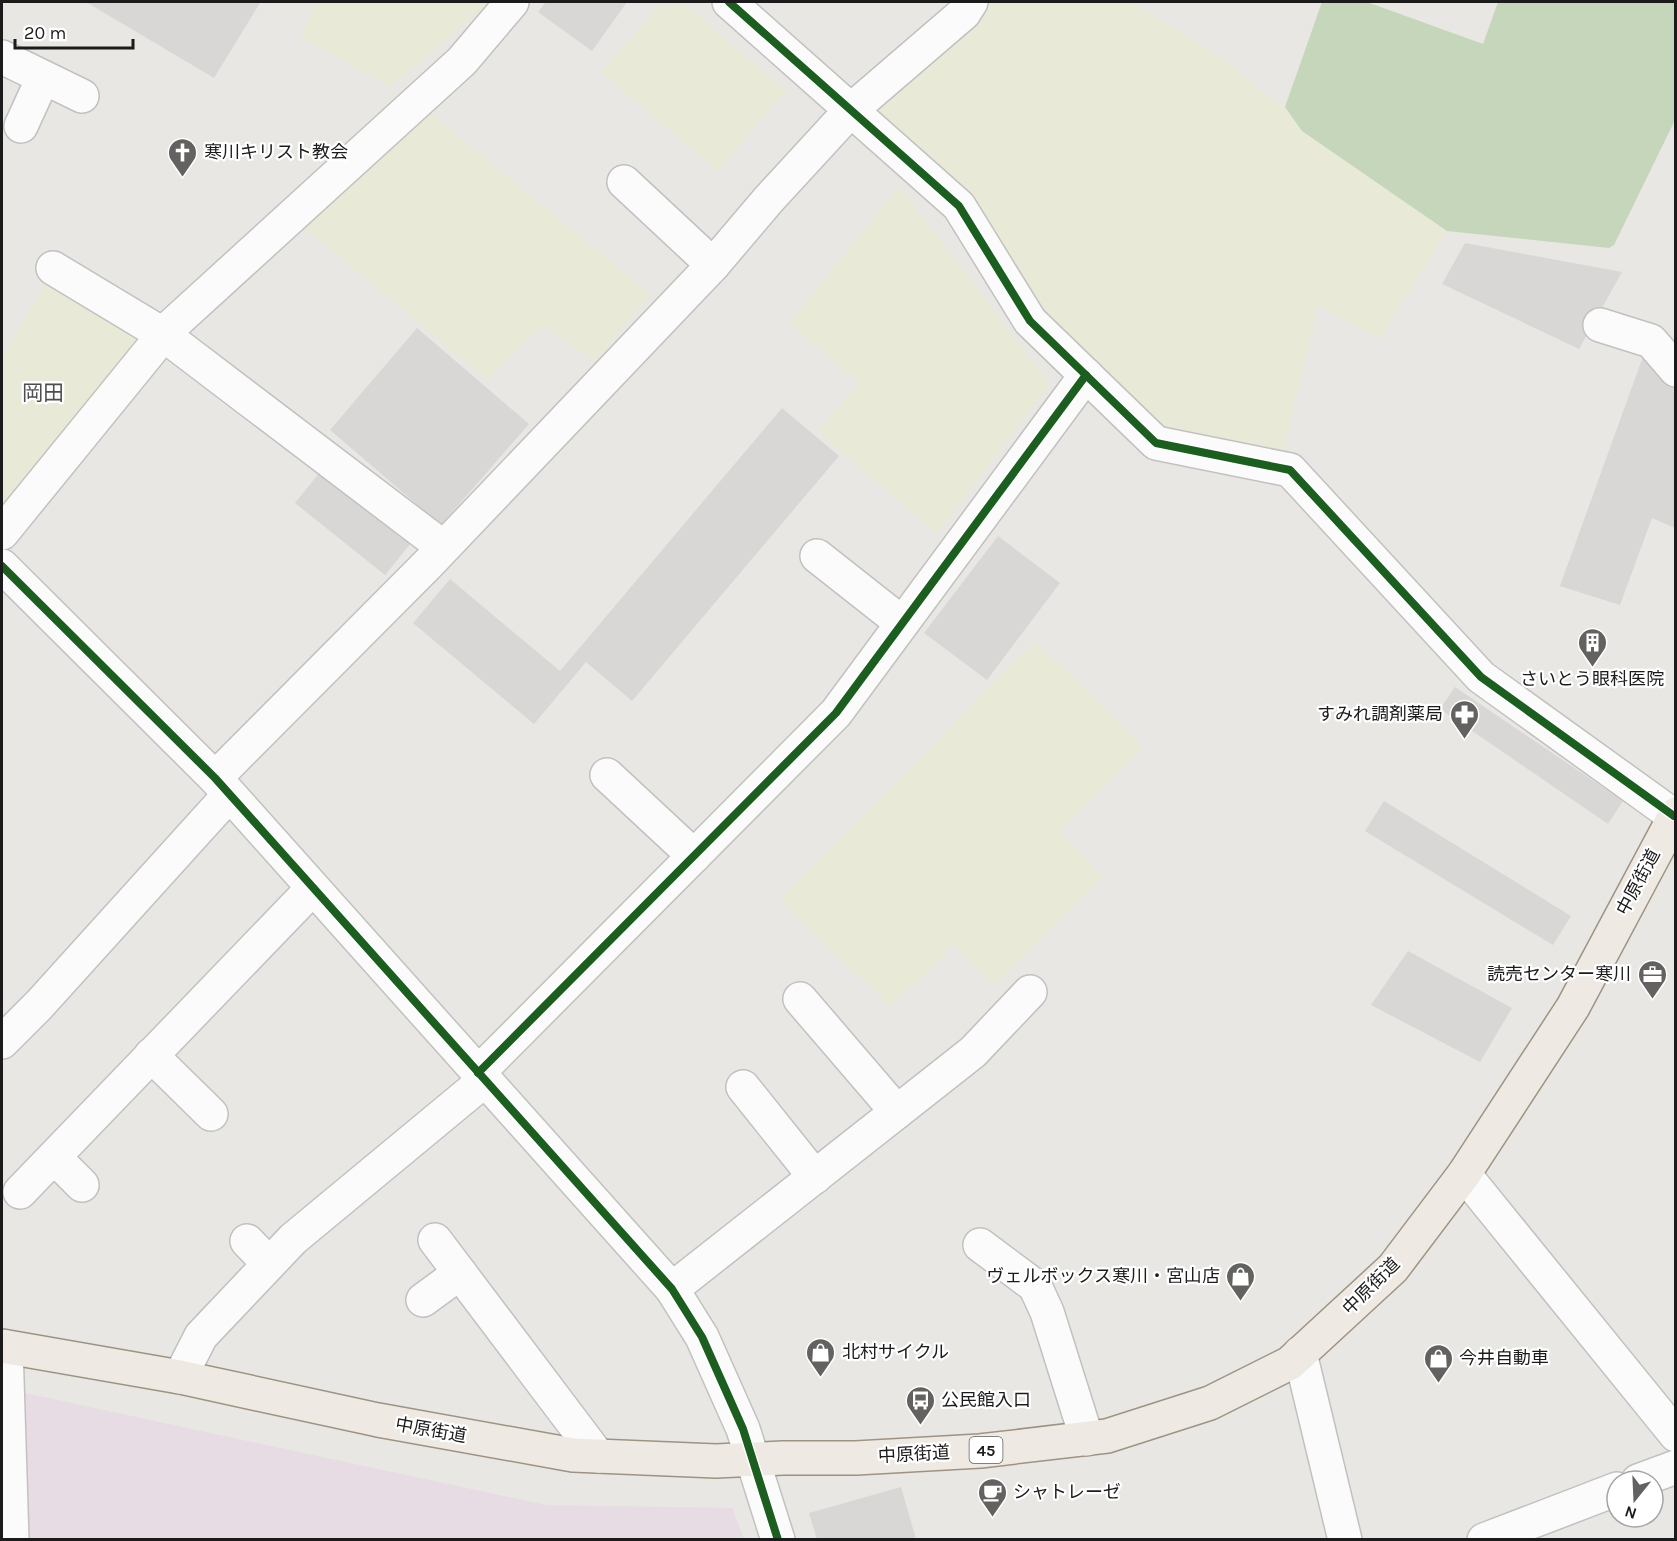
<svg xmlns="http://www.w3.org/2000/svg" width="1677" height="1541" viewBox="0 0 1677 1541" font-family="Karla,'Noto Sans JP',sans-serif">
	<rect width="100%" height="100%" fill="#e9e7e4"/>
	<!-- residential -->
	<g fill="#d8d7d5">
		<path d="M 86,2 L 257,2 L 260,3 L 214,78 Z"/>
		<path d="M 546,2 L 627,2 L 592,51 L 538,12 Z"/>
		<path d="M 1465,243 L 1622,272 L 1579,349 L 1442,284 Z"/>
		<path d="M 417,328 L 529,424 L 441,525 L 330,430 Z"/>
		<path d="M 1645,351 L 1675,389 L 1675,528 L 1652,518 L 1620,605 L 1560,586 Z"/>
		<path d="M 782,408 L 839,456 L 632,701 L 586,662 L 534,724 L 413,623 L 450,579 L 560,671 Z"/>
		<path d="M 321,471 L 411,543 L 385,575 L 295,503 Z"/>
		<path d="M 998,536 L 1060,583 L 987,680 L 924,633 Z"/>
		<path d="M 1455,687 L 1623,801 L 1608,824 L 1440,709 Z"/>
		<path d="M 1384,801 L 1571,916 L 1553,945 L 1365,831 Z"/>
		<path d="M 1408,951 L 1512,1008 L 1480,1062 L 1371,1005 Z"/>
		<path d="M 901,1487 L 916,1539 L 817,1539 L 809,1513 Z"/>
	</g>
	<!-- industrial -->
	<path fill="#e7dce3" d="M 2,1388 L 546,1505 L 732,1508 L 744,1539 L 2,1540 Z"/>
	<!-- farmland -->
	<g fill="#e9e9d7">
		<path d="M 317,2 L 487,2 L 476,14 L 390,87 L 300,36 Z"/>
		<path d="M 662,2 L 682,2 L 786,91 L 717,171 L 601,72 Z"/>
		<path d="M 971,2 L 1132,2 L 1218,55 L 1285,109 L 1302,131 L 1447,231 L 1380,339 L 1318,305 L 1280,468 L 1162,444 L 1030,321 L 959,206 L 863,122 Z"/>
		<path d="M 430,113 L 650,294 L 595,362 L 544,325 L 487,380 L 305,228 Z"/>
		<path d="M 899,186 L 1050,384 L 937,534 L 817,431 L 859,383 L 789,323 Z"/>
		<path d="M 52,272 L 142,333 L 2,506 L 2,357 Z"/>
		<path d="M 1035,641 L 1143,747 L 1059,832 L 1103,876 L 994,985 L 953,945 L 890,1007 L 780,899 Z"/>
	</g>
	<!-- forest -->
	<path fill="#c5d6ba" d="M 1322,2 L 1367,2 L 1483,44 L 1498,2 L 1675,2 L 1675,120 L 1614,245 L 1609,248 L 1447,231 L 1302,131 L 1285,107 Z"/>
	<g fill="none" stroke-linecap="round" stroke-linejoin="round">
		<defs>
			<g id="minor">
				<path d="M 729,2 L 959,206 L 1030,321 L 1156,443 L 1290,470 L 1481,677 L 1674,816"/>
				<path d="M 2,57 L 82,96"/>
				<path d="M 21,126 L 43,78"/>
				<path d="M 624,182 L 713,265"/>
				<path d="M 53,268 L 164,335 L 443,547"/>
				<path d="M 1600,325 L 1651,341 L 1676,370"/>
				<path d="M 2,533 L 168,329 L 462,61 L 512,2"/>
				<path d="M 817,556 L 902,623"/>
				<path d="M 2,566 L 215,778 L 672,1289 L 702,1337 L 743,1429 L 778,1540"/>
				<path d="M 607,775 L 694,856"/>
				<path d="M 215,778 L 429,563 L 713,265 L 769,199 L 850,111 L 964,13 L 971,2"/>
				<path d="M 800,999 L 897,1112"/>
				<path d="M 2,1042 L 39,1005 L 229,795"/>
				<path d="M 151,1055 L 211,1114"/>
				<path d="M 478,1073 L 836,713 L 1086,375"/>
				<path d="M 743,1087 L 815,1177"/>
				<path d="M 54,1157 L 82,1185"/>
				<path d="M 1464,1174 L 1676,1435"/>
				<path d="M 20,1192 L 313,888"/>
				<path d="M 435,1240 L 598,1456"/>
				<path d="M 247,1241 L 268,1263"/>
				<path d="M 980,1245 L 1035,1286 L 1047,1312 L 1087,1439"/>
				<path d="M 672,1289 L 973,1052 L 1030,992"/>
				<path d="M 423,1300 L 460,1273"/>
				<path d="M 6,1347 L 12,1540"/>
				<path d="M 1300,1353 L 1345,1540"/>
				<path d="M 180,1377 L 201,1336 L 293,1239 L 485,1080"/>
				<path d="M 1638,1481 L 1676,1467"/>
				<path d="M 1484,1540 L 1617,1489"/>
			</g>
			<path id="major" d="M 2,1346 L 180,1377 L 378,1420 L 573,1455 L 716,1461 L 783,1458 L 856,1458 L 980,1451 L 1107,1436 L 1210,1403 L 1290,1363 L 1393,1268 L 1464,1174 L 1573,1007 L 1676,814"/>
		</defs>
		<!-- minor casing -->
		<use href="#minor" stroke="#c2c1c0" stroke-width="36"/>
		<!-- major casing -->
		<use href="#major" stroke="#9e9382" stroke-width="36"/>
		<!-- minor -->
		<use href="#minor" stroke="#fcfbfb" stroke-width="33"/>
		<!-- major -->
		<use href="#major" stroke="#eeeae3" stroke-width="33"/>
		<defs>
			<g id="cycleway">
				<path d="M 729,2 L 959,206 L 1030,321 L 1156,443 L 1290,470 L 1481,677 L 1674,816"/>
				<path d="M 2,566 L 215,778 L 672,1289 L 702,1337 L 743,1429 L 778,1540"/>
				<path d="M 478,1073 L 836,713 L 1086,375"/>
			</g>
		</defs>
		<!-- cycleway casing -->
		<use href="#cycleway" stroke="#fff" stroke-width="11"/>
		<!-- cycleway -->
		<use href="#cycleway" stroke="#1b5e20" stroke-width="8"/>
	</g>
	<!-- icons -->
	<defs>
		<symbol id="church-pin" viewBox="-11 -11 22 30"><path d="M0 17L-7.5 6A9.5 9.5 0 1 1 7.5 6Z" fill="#636261" stroke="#fff"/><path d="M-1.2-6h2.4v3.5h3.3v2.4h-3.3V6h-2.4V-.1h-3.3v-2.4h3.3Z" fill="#fff"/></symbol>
		<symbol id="building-pin" viewBox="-11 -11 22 30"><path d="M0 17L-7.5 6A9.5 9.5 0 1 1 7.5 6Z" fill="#636261" stroke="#fff"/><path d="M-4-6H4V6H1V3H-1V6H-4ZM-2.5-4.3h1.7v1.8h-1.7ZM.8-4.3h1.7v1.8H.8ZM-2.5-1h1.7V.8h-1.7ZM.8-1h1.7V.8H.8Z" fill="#fff"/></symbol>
		<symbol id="pharmacy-pin" viewBox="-11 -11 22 30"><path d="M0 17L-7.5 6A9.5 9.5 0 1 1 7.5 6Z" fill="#636261" stroke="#fff"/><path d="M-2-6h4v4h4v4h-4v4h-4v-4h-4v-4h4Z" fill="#fff"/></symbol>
		<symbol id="office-pin" viewBox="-11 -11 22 30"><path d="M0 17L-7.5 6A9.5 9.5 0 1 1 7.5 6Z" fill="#636261" stroke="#fff"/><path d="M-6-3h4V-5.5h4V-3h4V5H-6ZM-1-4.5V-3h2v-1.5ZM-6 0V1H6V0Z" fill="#fff"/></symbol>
		<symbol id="shop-pin" viewBox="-11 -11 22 30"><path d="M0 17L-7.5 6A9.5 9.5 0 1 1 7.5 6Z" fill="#636261" stroke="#fff"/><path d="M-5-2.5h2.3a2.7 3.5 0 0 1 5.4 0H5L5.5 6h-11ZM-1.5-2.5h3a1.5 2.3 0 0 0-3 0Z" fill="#fff"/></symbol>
		<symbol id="bus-pin" viewBox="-11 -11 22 30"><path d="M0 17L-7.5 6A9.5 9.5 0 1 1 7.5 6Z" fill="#636261" stroke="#fff"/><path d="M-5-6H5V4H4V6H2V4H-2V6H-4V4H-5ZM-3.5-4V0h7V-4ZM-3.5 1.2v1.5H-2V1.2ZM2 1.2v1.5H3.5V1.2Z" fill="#fff"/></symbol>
		<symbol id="cafe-pin" viewBox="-11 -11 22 30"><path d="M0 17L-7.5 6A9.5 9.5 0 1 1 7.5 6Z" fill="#636261" stroke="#fff"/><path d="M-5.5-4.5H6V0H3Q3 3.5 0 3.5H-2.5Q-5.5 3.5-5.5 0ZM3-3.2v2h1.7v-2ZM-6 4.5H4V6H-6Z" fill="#fff"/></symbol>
	</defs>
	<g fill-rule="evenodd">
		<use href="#church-pin" x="166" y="136" width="33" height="45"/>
		<use href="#building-pin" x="1576" y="626" width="33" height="45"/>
		<use href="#pharmacy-pin" x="1448" y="698" width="33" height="45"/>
		<use href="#office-pin" x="1636" y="958" width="33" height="45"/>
		<use href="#shop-pin" x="1224" y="1260" width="33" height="45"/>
		<use href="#shop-pin" x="804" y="1336" width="33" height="45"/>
		<use href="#shop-pin" x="1422" y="1342" width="33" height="45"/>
		<use href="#bus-pin" x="904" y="1384" width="33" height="45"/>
		<use href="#cafe-pin" x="976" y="1476" width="33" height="45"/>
	</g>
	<g text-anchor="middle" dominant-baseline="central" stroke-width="4.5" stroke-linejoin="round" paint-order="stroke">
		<!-- shield labels -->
		<rect fill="#fff" stroke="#5f5f5f" stroke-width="1.5" x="969.5" y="1437" width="33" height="26" rx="4.5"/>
		<g font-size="16" font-weight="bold" fill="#1b1b1b">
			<text x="986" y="1450">45</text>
		</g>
		<!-- poi labels -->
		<g font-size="18" fill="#1b1b1b" stroke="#fff" text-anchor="start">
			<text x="204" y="152">寒川キリスト教会</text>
			<text x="1592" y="679" text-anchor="middle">さいとう眼科医院</text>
			<text x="1443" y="714" text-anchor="end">すみれ調剤薬局</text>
			<text x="1631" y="974" text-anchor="end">読売センター寒川</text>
			<text x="1220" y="1276" text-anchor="end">ヴェルボックス寒川・宮山店</text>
			<text x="842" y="1352">北村サイクル</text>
			<text x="1459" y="1358">今井自動車</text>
			<text x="941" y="1400">公民館入口</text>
			<text x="1013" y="1492">シャトレーゼ</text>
		</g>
		<!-- street labels -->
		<g font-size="18" fill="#1b1b1b" stroke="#fff">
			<text transform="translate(1638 882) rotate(-62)">中原街道</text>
			<text transform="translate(1371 1286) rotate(-45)">中原街道</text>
			<text transform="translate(431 1430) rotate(10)">中原街道</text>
			<text transform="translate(914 1454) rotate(-3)">中原街道</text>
		</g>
		<!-- quarter labels -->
		<g font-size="21" fill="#4e4e4e" stroke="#fff">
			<text x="43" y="393">岡田</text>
		</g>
	</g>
	<!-- border -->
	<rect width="1677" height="1541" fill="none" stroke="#1b1b1b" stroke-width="6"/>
	<!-- north arrow -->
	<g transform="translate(1635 1499) rotate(198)"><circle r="28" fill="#ffffff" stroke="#a4a4a4" stroke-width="1.5"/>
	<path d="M0-4.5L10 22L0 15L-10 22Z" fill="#636261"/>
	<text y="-9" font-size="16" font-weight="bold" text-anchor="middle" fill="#1b1b1b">N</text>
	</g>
	<!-- scale -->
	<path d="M15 39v9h118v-9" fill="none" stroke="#1b1b1b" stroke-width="3"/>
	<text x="24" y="39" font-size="18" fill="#1b1b1b" stroke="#ffffff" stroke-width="4.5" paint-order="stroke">20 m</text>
</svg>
